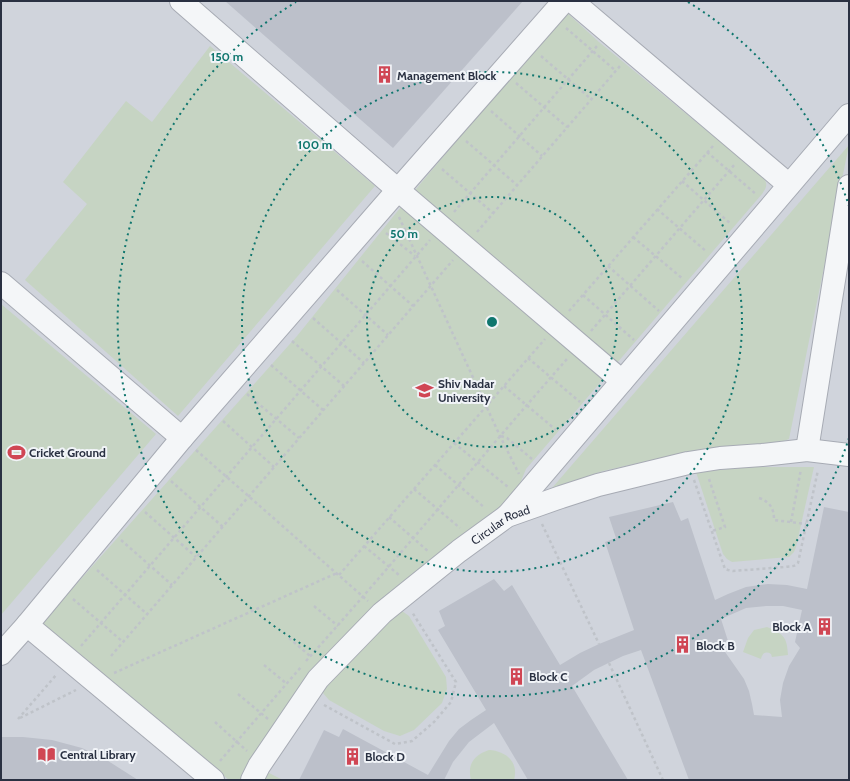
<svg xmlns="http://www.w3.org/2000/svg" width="850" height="781" viewBox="0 0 850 781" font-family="Cabin,sans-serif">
	<rect width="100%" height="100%" fill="#e2e5ea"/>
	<!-- built -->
	<rect fill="#d0d4dc" x="1" y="1" width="848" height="779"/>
	<!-- green -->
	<g fill="#c6d4c3">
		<path d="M 565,11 L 599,42 L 763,177 C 768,184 767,187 762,194 L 526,469 L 519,486 L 484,527 L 283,714 L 241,780 L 229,780 L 40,625 L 297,336 L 396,213 Z"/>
		<path d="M 210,46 L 375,186 L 178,416 L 25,280 L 87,204 L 63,182 L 126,101 L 152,122 Z"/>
		<path d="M 849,145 L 789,439 L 776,444 L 738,445 L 696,450 L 603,471 L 552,488 Z"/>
		<path d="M 1,304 L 156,434 L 1,615 Z"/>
		<path d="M 750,467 L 814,467 L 796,547 L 794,552 L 789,557 L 732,562 L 727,559 L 723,554 L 696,472 Z"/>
		<path d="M 396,611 L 402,611 L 409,616 L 446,677 L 447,689 L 442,703 L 414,730 L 400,736 L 384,731 L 329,700 L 323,693 L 324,684 Z"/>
		<path d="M 767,627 C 784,634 787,637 788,655 L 772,657 L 771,654 C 766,651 762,653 761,659 L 743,652 L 748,638 L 754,630 Z"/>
		<path d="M 489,750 C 506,751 519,762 514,780 L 471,780 C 467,764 474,755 489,750 Z"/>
		<path d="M 265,771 L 283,780 L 260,780 Z"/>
	</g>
	<!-- building -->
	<g fill="#bcc0ca" fill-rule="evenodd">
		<path d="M 225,1 L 523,1 L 393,148 Z"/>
		<path d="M 673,502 L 681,521 L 688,518 L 715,600 L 728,594 L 746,587 L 768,584 L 787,585 L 807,589 L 824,507 L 849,512 L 849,780 L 689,780 L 641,650 L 623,656 L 594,670 L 572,686 L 628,780 L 528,780 L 494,723 L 469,742 L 453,762 L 444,780 L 299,780 L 324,730 L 339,737 L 343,729 L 428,775 L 449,741 L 459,729 L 471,720 L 486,710 L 438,630 L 445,626 L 439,611 L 494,579 L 504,591 L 512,585 L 560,665 L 580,653 L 599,644 L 634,630 L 605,542 L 616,538 L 609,517 ZM 766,606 L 783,606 L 802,610 L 795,642 L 800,648 L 789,666 L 783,683 L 780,700 L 782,717 L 754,715 L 752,704 L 749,691 L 744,679 L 723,649 L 728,641 L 721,619 L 746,608 Z"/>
		<path d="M 1,737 L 23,737 L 52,740 L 82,748 L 105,759 L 138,780 L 1,780 Z"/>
	</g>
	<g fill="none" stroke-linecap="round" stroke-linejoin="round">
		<defs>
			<g id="minor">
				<path d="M 181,1 L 398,190 L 622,381"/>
				<path d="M 572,1 L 789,185"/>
				<path d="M 1,283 L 182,438"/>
				<path d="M 807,450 L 849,186"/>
				<path d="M 508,515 L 849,115"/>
				<path d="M 27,625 L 213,780"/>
				<path d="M 1,654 L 27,625 L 182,438 L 390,199 L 564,1"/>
				<path id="s1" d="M 252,780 L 259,766 L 318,679 L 382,613 L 459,551 L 507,516 L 561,497 L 598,485 L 688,463 L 720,458 L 762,455 L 807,450 L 849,455"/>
			</g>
		</defs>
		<!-- minor casing -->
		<use href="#minor" stroke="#a7abb4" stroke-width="24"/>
		<!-- path -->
		<g stroke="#bfc3c9" stroke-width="2.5" stroke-dasharray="3 3" stroke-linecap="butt">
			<path d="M 566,28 L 616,71"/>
			<path d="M 541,56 L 591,99"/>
			<path d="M 516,83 L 567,127"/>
			<path d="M 491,111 L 542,156"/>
			<path d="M 466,141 L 517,185"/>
			<path d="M 707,152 L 757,195"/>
			<path d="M 442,169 L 493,213"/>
			<path d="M 682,181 L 731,224"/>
			<path d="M 657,209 L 707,252"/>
			<path d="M 454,212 L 597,46"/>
			<path d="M 399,217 L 500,436 L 519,474"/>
			<path d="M 477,232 L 620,66"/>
			<path d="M 386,233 L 415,256"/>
			<path d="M 633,237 L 683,279"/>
			<path d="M 362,261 L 413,306"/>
			<path d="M 608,266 L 659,311"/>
			<path d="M 337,290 L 388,335"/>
			<path d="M 583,295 L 634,340"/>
			<path d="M 569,311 L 713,146"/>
			<path d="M 313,318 L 364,363"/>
			<path d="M 591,331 L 735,164"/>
			<path d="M 292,341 L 344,386"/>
			<path d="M 528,358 L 580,402"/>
			<path d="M 271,365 L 323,410"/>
			<path d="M 504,386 L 556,430"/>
			<path d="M 247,394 L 299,438"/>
			<path d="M 223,421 L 274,467"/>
			<path d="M 501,436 L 507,438 L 532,459"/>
			<path d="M 454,443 L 508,487"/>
			<path d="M 196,450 L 368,601"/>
			<path d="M 435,465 L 485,508"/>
			<path d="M 709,479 L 725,527 L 712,531"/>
			<path d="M 694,480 L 725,569 L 728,570 L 733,571 L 785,567 C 790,566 795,567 798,563 L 818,470"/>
			<path d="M 171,481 L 223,527"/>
			<path d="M 414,489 L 460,528"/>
			<path d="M 759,498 C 770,502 774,508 774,520 L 806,524"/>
			<path d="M 145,512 L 196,557"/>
			<path d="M 389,517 L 429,552"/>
			<path d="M 791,522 L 801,469"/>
			<path d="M 542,524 L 599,644"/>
			<path d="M 121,540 L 172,585"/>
			<path d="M 364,546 L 399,575"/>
			<path d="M 97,570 L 147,614"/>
			<path d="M 339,575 L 545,339"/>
			<path d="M 73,599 L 123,642"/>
			<path d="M 314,606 L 338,626"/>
			<path d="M 289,638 L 310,656"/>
			<path d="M 81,646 L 430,240"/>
			<path d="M 111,656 L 453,260"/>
			<path d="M 306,661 C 395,562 479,459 567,359"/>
			<path d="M 609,663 L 663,780"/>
			<path d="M 264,665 L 287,684"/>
			<path d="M 114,673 L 337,573"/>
			<path d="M 238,694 L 268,719"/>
			<path d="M 324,705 L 395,744 L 412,741 L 434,722 L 451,702 L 456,682 L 412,612"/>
			<path d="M 20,718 L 76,690"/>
			<path d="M 18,719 L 57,674"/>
			<path d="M 215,722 L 247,751"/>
			<path d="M 220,761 L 301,667"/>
		</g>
		<!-- minor -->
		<use href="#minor" stroke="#f4f6f8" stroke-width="22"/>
	</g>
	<!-- distance rings -->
	<g fill="none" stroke="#0f766e" stroke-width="2" stroke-dasharray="2 4">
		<circle cx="492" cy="322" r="125"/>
		<circle cx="492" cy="322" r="250"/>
		<path d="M849 438A375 375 0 1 1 296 2M688 2A375 375 0 0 1 849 206"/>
	</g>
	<!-- icons -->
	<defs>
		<symbol id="building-bare" viewBox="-9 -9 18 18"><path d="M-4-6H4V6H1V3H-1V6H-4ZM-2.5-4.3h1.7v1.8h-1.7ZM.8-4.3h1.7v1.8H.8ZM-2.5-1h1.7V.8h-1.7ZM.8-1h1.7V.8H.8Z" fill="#d04654" stroke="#f1f4f8" stroke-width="2.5" paint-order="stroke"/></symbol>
		<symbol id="university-bare" viewBox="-9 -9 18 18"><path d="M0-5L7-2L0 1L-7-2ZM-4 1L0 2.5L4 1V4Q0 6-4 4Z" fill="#d04654" stroke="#f1f4f8" stroke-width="2.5" paint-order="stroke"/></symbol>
		<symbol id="stadium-bare" viewBox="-9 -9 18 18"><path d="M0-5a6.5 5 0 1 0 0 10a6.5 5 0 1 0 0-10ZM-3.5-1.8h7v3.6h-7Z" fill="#d04654" stroke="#f1f4f8" stroke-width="2.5" paint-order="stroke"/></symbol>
		<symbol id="library-bare" viewBox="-9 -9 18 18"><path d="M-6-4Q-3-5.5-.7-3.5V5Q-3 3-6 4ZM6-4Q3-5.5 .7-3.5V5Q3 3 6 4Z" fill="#d04654" stroke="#f1f4f8" stroke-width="2.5" paint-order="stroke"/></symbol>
	</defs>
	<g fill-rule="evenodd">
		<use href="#building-bare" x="372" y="62" width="25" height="25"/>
		<use href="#university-bare" x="412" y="378" width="25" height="25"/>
		<use href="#stadium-bare" x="4" y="440" width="25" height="25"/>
		<use href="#building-bare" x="812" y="614" width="25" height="25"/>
		<use href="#building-bare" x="670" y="632" width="25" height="25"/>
		<use href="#building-bare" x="504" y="664" width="25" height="25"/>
		<use href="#library-bare" x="34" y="742" width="25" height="25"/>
		<use href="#building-bare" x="340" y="744" width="25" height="25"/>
	</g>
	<g text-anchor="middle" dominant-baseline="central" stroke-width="4" stroke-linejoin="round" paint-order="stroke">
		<!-- poi labels -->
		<g font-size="12" font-weight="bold" fill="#2a3142" stroke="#f1f4f8" text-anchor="start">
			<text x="397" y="75">Management Block</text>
			<text x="438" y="383">Shiv Nadar<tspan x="438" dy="14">University</tspan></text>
			<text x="29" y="452">Cricket Ground</text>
			<text x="811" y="626" text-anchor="end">Block A</text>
			<text x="696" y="645">Block B</text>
			<text x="529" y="676">Block C</text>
			<text x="60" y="754">Central Library</text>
			<text x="365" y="756">Block D</text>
		</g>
		<!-- street labels -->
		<g font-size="12" fill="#2a3142" stroke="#f1f4f8">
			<text stroke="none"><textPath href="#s1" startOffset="361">Circular Road</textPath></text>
		</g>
	</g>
	<circle cx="492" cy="322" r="6" fill="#0f766e" stroke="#f1f4f8" stroke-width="2"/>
	<g font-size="12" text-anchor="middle" font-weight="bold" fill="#0f766e" stroke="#f1f4f8" stroke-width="4" stroke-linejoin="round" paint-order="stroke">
		<text x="227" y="61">150 m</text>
		<text x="315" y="149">100 m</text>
		<text x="404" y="238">50 m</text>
	</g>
	<!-- border -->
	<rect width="850" height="781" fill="none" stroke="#2a3142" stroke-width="4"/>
</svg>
